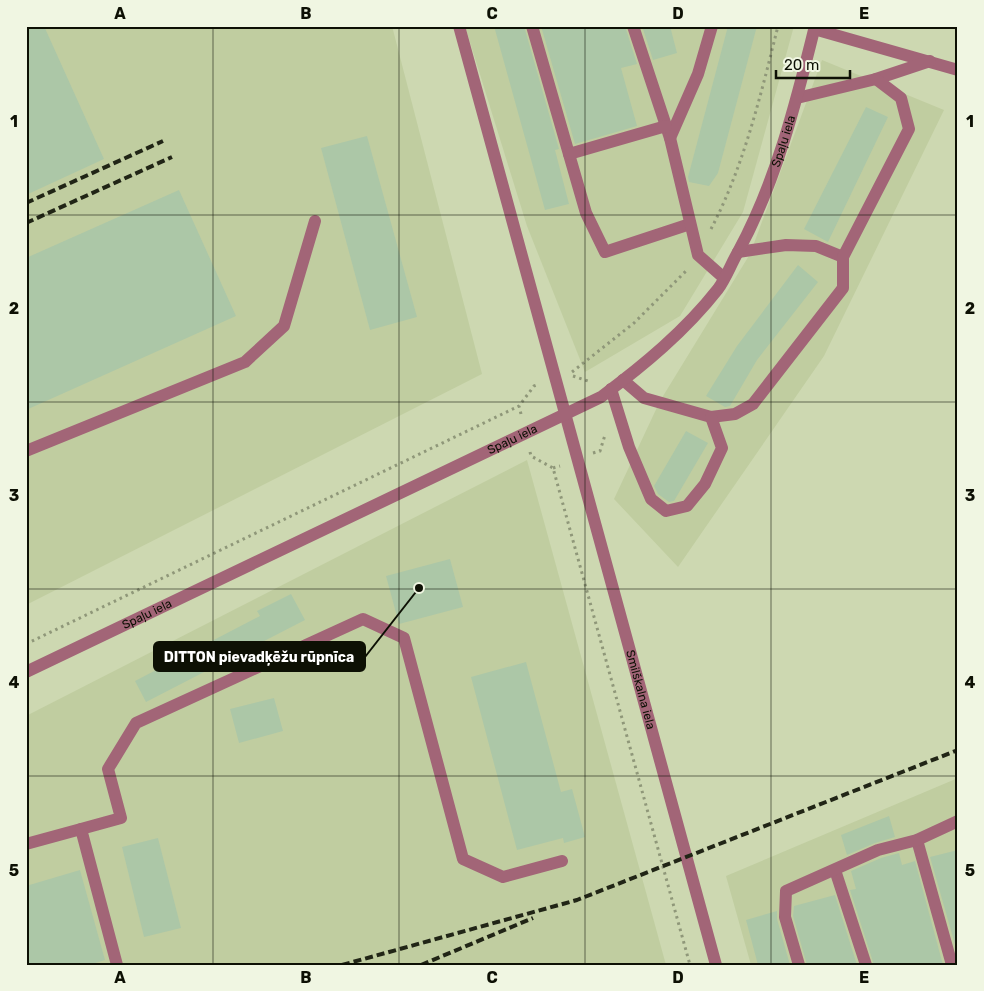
<svg xmlns="http://www.w3.org/2000/svg" width="984" height="991" viewBox="0 0 984 991" font-family="Rubik,sans-serif">
	<rect width="100%" height="100%" fill="#cdd8b1"/>
	<!-- built -->
	<g fill="#c0cda0">
		<path d="M 26,26 L 392,26 L 482,374 L 26,605 Z"/>
		<path d="M 465,26 L 794,26 L 743,212 L 680,316 L 585,372 L 527,226 Z"/>
		<path d="M 822,60 L 944,110 L 824,356 L 678,567 L 614,499 L 660,401 L 750,254 Z"/>
		<path d="M 527,460 L 666,965 L 26,965 L 26,716 Z"/>
		<path d="M 958,778 L 958,965 L 751,965 L 726,876 Z"/>
	</g>
	<!-- building -->
	<g fill="#acc7a7">
		<path d="M 26,26 L 44,26 L 104,159 L 26,195 Z"/>
		<path d="M 494,26 L 524,26 L 559,149 L 555,150 L 569,204 L 545,210 Z"/>
		<path d="M 541,26 L 625,26 L 637,64 L 621,68 L 637,126 L 575,144 Z"/>
		<path d="M 642,26 L 670,26 L 677,53 L 653,60 Z"/>
		<path d="M 728,26 L 757,26 L 718,173 L 709,186 L 689,182 L 688,177 Z"/>
		<path d="M 866,107 L 888,117 L 828,242 L 804,229 Z"/>
		<path d="M 367,136 L 417,317 L 370,330 L 321,148 Z"/>
		<path d="M 179,190 L 236,316 L 26,410 L 26,258 Z"/>
		<path d="M 798,265 L 818,282 L 757,360 L 730,406 L 725,407 L 706,396 L 737,346 Z"/>
		<path d="M 686,431 L 708,443 L 674,501 L 669,502 L 658,494 L 654,486 Z"/>
		<path d="M 450,559 L 463,607 L 399,624 L 386,576 Z"/>
		<path d="M 291,594 L 305,620 L 146,702 L 135,681 L 260,616 L 257,611 Z"/>
		<path d="M 526,662 L 561,792 L 572,789 L 585,837 L 564,843 L 563,838 L 517,850 L 471,677 Z"/>
		<path d="M 274,698 L 283,731 L 239,743 L 230,709 Z"/>
		<path d="M 889,816 L 895,837 L 875,843 L 847,855 L 841,835 Z"/>
		<path d="M 158,838 L 181,928 L 144,937 L 122,847 Z"/>
		<path d="M 958,850 L 958,955 L 930,857 Z"/>
		<path d="M 899,853 L 902,865 L 915,861 L 943,965 L 874,965 L 850,890 L 856,889 L 851,871 L 881,858 Z"/>
		<path d="M 80,870 L 105,960 L 89,965 L 26,965 L 26,886 Z"/>
		<path d="M 835,895 L 857,965 L 807,965 L 793,916 L 794,906 Z"/>
		<path d="M 777,911 L 777,919 L 790,965 L 758,965 L 746,920 Z"/>
	</g>
	<g fill="none" stroke-linecap="round" stroke-linejoin="round">
		<!-- path -->
		<g stroke="#8f9779" stroke-width="3" stroke-dasharray="2.5 4" stroke-linecap="butt">
			<path d="M 711,229 C 744,166 761,94 778,26"/>
			<path d="M 572,372 L 634,323 L 688,269"/>
			<path d="M 573,376 L 588,381"/>
			<path d="M 521,414 L 519,406 L 534,386 L 539,384"/>
			<path d="M 530,452 L 531,456 L 553,468 L 690,965"/>
			<path d="M 593,453 L 600,451 L 605,435"/>
			<path d="M 553,468 L 560,466"/>
			<path d="M 26,644 L 519,406"/>
		</g>
		<!-- minor -->
		<g stroke="#a26577" stroke-width="12">
			<path id="s1" d="M 459,26 L 716,965"/>
			<path d="M 532,26 L 586,213 L 605,252 L 690,224"/>
			<path d="M 633,26 L 670,138 L 698,255 L 724,278"/>
			<path d="M 814,29 L 958,70"/>
			<path d="M 797,98 L 876,79 L 930,61"/>
			<path d="M 670,138 L 698,74 L 712,26"/>
			<path d="M 569,154 L 666,126"/>
			<path d="M 738,252 L 786,245 L 816,246 L 843,257"/>
			<path d="M 623,380 L 644,398 L 711,417 L 735,414 L 753,404 L 843,288 L 843,257 L 909,129 L 901,98 L 876,79"/>
			<path d="M 611,389 L 629,447 L 651,499 L 666,511 L 687,506 L 705,484 L 722,448 L 711,417"/>
			<path d="M 26,451 L 245,362 L 284,326 L 315,221"/>
			<path id="s2" d="M 26,672 L 601,397 C 644,365 685,331 718,289 C 726,278 731,264 738,252 C 776,182 796,103 815,26"/>
			<path d="M 917,840 L 952,965"/>
			<path d="M 26,844 L 81,829"/>
			<path d="M 835,870 L 866,965"/>
			<path d="M 117,965 L 81,829 L 121,818 L 108,769 L 136,723 L 363,619 L 404,638 L 463,859 L 503,877 L 562,861"/>
			<path d="M 799,965 L 785,917 L 786,891 L 878,850 L 917,840 L 958,821"/>
		</g>
		<!-- rail -->
		<g stroke="#212516" stroke-width="4" stroke-dasharray="8 4" stroke-linecap="butt">
			<path d="M 26,203 L 163,141"/>
			<path d="M 26,223 L 172,157"/>
			<path d="M 342,965 L 577,900 L 958,750"/>
			<path d="M 421,965 L 533,918"/>
		</g>
	</g>
	<!-- grid -->
	<path fill="none" stroke="#0d1004" stroke-width="1" stroke-opacity="0.55" d="M 213,26 L 213,965M 399,26 L 399,965M 585,26 L 585,965M 771,26 L 771,965M 26,215 L 958,215M 26,402 L 958,402M 26,589 L 958,589M 26,776 L 958,776"/>
	<g text-anchor="middle" dominant-baseline="central" stroke-width="4" stroke-linejoin="round" paint-order="stroke">
		<!-- street labels -->
		<g font-size="12" fill="#0d1004" stroke="#f0f6e2">
			<text stroke="none"><textPath href="#s2" startOffset="959">Spaļu iela</textPath></text>
			<text stroke="none"><textPath href="#s2" startOffset="539">Spaļu iela</textPath></text>
			<text stroke="none"><textPath href="#s2" startOffset="134">Spaļu iela</textPath></text>
			<text stroke="none"><textPath href="#s1" startOffset="688">Smilškalna iela</textPath></text>
		</g>
	</g>
	<!-- callouts -->
	<path fill="none" stroke="#0d1004" stroke-width="2" d="M419 588L365 657"/>
	<circle fill="#0d1004" stroke="#f0f6e2" stroke-width="2" cx="419" cy="588" r="5"/>
	<rect fill="#0d1004" stroke="#0d1004" stroke-width="2" x="154" y="642" width="211" height="29" rx="5"/>
	<g font-size="14" text-anchor="middle" font-weight="bold" fill="#fff">
		<text x="259" y="662">DITTON pievadķēžu rūpnīca</text>
	</g>
	<!-- border -->
	<rect width="984" height="991" fill="none" stroke="#f0f6e2" stroke-width="55"/>
	<!-- scale -->
	<path d="M776 70v8h74v-8" fill="none" stroke="#0d1004" stroke-width="2.5"/>
	<text x="784" y="70" font-size="15" fill="#0d1004" stroke="#f0f6e2" stroke-width="4" paint-order="stroke">20 m</text>
	<rect x="28" y="28" width="928" height="936" fill="none" stroke="#0d1004" stroke-width="2"/>
	<g font-size="16" text-anchor="middle" font-weight="bold" fill="#0d1004">
		<text x="120" y="19">A</text>
		<text x="306" y="19">B</text>
		<text x="492" y="19">C</text>
		<text x="678" y="19">D</text>
		<text x="864" y="19">E</text>
		<text x="14" y="127">1</text>
		<text x="970" y="127">1</text>
		<text x="14" y="314">2</text>
		<text x="970" y="314">2</text>
		<text x="14" y="501">3</text>
		<text x="970" y="501">3</text>
		<text x="14" y="688">4</text>
		<text x="970" y="688">4</text>
		<text x="14" y="876">5</text>
		<text x="970" y="876">5</text>
		<text x="120" y="983">A</text>
		<text x="306" y="983">B</text>
		<text x="492" y="983">C</text>
		<text x="678" y="983">D</text>
		<text x="864" y="983">E</text>
	</g>
</svg>
